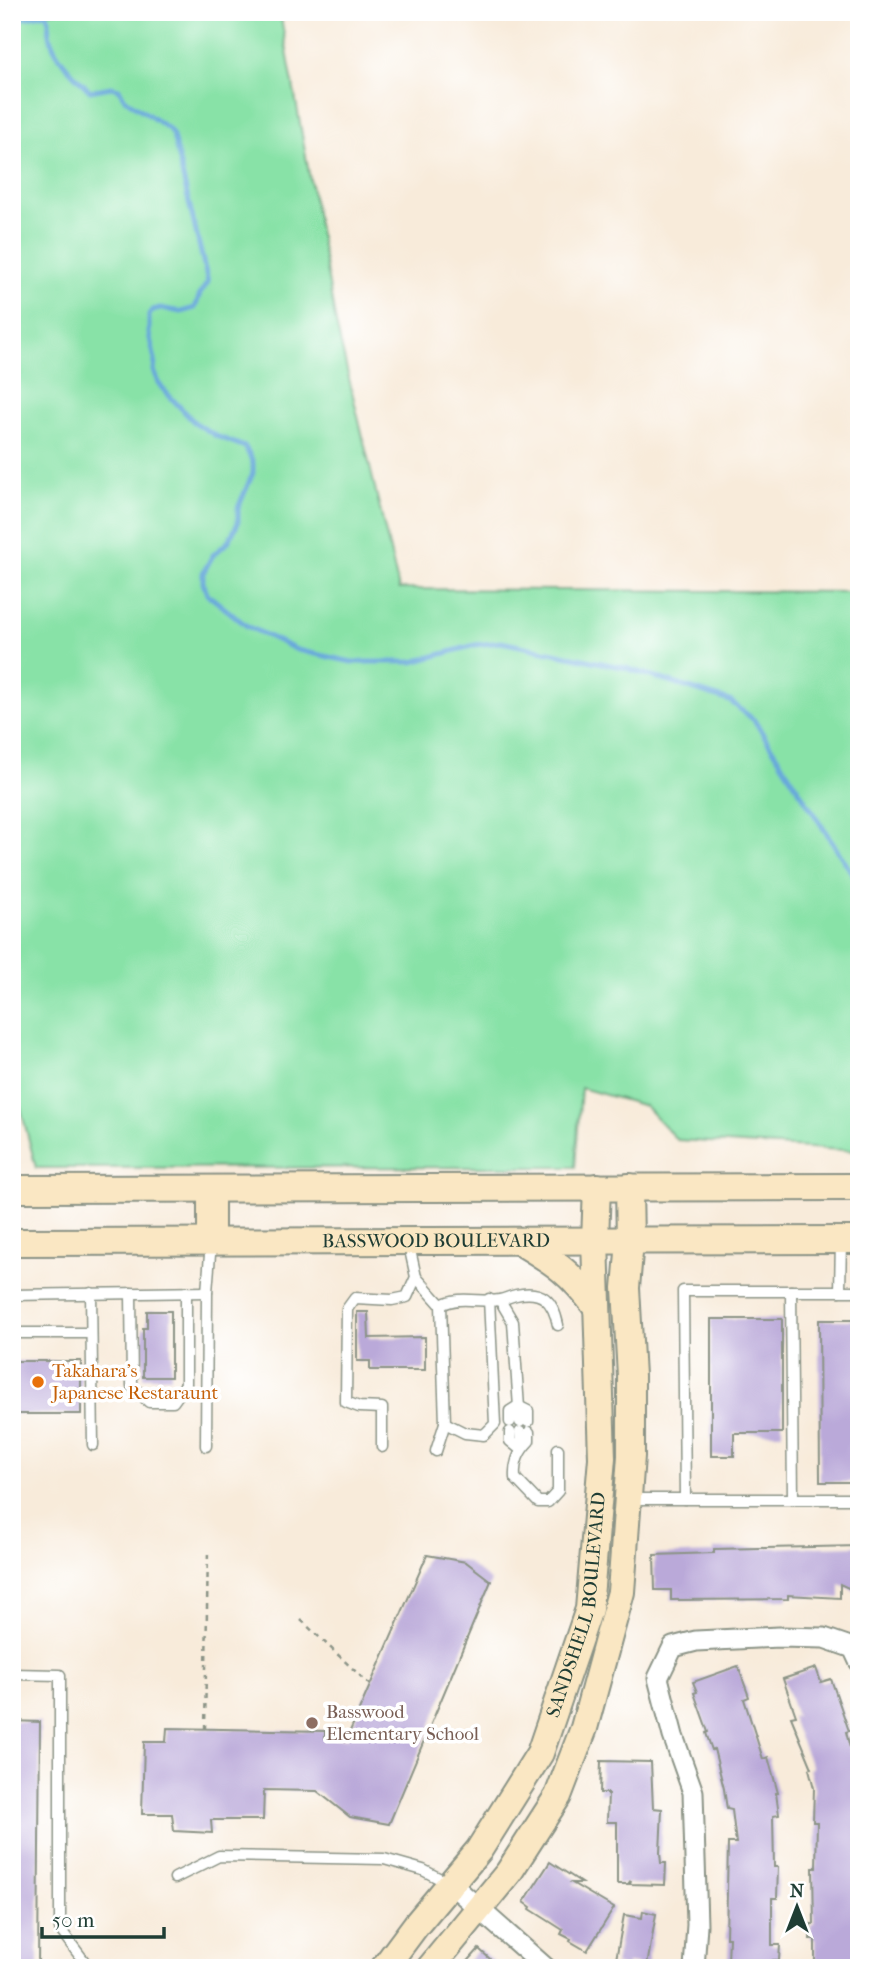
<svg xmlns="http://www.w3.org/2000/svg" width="871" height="1980" viewBox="0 0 871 1980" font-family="'IM FELL French Canon',serif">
	<rect width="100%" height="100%" fill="#fff"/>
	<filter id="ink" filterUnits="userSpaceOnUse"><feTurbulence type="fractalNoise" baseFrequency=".0143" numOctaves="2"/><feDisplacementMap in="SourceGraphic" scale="14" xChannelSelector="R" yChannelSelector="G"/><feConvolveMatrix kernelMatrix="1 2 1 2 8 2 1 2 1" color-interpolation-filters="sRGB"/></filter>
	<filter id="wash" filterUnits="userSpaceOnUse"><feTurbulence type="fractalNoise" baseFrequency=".00686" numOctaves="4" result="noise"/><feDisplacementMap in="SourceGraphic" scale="28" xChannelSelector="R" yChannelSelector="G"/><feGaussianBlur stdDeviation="1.57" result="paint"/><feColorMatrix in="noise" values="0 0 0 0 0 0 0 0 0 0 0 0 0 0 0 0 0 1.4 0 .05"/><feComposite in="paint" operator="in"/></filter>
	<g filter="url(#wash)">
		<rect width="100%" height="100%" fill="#f8ebda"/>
		<!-- green -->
		<path fill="#88e2a7" stroke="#54906e" stroke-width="2" d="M 12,12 L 280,12 L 336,324 L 399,589 L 859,592 L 859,1151 L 677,1140 L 645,1106 L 581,1088 L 575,1167 L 36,1168 L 12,1074 Z"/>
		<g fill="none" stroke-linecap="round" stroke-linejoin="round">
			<!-- stream -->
			<path stroke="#68a8db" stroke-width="5" d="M 15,12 L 23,18 L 46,13 C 52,21 47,25 49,34 C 54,57 74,75 90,91 L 111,87 L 119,89 L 125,99 L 169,129 L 173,136 L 208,282 L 200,294 L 195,308 L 181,312 L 160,308 L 153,310 L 149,315 L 149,334 L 155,360 L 154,371 L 161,387 L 194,422 L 216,436 L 245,447 L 253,462 L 253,473 L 238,508 L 238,523 L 228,542 L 213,555 L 203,573 L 203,583 L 207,594 L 247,626 L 297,650 L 352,662 L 413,662 L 475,645 L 501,642 L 626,668 L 730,701 L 754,720 L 859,884"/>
		</g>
		<g id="blocks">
			<!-- building -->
			<g fill="#baa9d9">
				<path d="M 147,1311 L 171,1311 L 171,1377 L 143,1377 L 143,1328 L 147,1328 Z"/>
				<path d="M 357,1312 L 368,1312 L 369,1338 L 425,1337 L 425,1370 L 370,1370 L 370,1361 L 357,1361 Z"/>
				<path d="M 711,1319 L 782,1319 L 782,1433 L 734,1433 L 734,1456 L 711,1456 Z"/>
				<path d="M 819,1320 L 859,1320 L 859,1482 L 820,1482 Z"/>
				<rect x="12" y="1361" width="69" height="53"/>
				<path d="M 859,1546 L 859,1593 L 840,1584 L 840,1598 L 788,1595 L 788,1599 L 671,1600 L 671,1590 L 655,1590 L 654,1555 L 714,1553 L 714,1549 Z"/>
				<path d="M 427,1555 L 466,1562 L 491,1581 L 389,1824 L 350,1817 L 317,1791 L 264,1790 L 263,1820 L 211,1820 L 212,1833 L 174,1831 L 172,1814 L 142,1814 L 144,1742 L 166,1742 L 167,1728 L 325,1731 L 325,1738 L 347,1738 Z"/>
				<path d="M 738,1666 L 749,1697 L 744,1699 L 763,1759 L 768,1757 L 778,1793 L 776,1793 L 779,1815 L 773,1816 L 774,1867 L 778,1867 L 777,1898 L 772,1898 L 772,1945 L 780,1945 L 779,1960 L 773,1960 L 773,1968 L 734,1968 L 734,1962 L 728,1962 L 729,1938 L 726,1938 L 728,1843 L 736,1843 L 732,1810 L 727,1809 L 724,1789 L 714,1749 L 712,1750 L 706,1733 L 708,1732 L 694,1693 L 697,1692 L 693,1682 Z"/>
				<path d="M 816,1668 L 821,1682 L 831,1679 L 849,1731 L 846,1732 L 852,1756 L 859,1754 L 859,1964 L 849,1964 L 849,1968 L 815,1968 L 815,1939 L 810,1939 L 811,1924 L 814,1924 L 813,1868 L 816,1868 L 817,1822 L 813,1822 L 814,1788 L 809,1769 L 812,1768 L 791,1717 L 796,1716 L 783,1679 Z"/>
				<path d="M 12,1721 L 40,1722 L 38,1968 L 12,1968 Z"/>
				<path d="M 601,1761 L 651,1762 L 653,1808 L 662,1809 L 660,1853 L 661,1863 L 666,1863 L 665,1885 L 630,1884 L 631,1880 L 628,1884 L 617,1884 L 617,1822 L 607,1822 L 608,1793 L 600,1793 Z"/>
				<path d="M 550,1862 L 582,1883 L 572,1883 L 614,1908 L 587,1951 L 570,1941 L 571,1939 L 561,1934 L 563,1930 L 530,1909 L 531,1907 L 524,1902 Z"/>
				<path d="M 643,1911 L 656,1914 L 647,1966 L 628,1963 L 627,1967 L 615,1965 L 624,1915 L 642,1918 Z"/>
				<path d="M 479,1949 L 500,1968 L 462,1968 Z"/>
			</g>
		</g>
	</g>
	<g filter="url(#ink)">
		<use href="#blocks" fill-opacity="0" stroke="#8c9487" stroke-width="2"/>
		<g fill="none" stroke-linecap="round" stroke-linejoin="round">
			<defs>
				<g id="lane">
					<path d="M 841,1240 L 840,1291 L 859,1291"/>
					<path d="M 416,1277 L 441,1305 L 445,1423 L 436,1451"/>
					<path d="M 791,1291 L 793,1499"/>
					<path d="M 91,1293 L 93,1445"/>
					<path d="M 131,1293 L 132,1386 L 149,1402 L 173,1402 L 186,1384 L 186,1292"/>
					<path d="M 12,1295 L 207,1292"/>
					<path d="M 500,1300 L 513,1322 L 520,1422"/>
					<path d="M 441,1305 C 460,1295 479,1303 500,1300 C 505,1299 511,1296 516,1295 C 543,1289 553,1301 558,1325"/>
					<path d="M 12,1333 L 91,1333"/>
					<path d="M 518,1406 L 528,1411 L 528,1422"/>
					<path d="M 510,1422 L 510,1411 L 518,1406"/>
					<path d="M 445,1423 L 465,1433 L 484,1435 L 495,1424 L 489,1299"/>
					<path d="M 510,1432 L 510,1441 L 521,1450"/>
					<path d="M 520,1432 L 521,1450"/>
					<path d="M 529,1432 L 529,1441 C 518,1452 514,1463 515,1478 L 538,1502 L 548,1502 L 558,1491 L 558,1449"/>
					<path d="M 206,1446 L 207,1292 L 211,1242"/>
					<path d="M 382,1447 L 382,1408 L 359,1407 L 346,1402 L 347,1309 L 355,1298 L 392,1300 L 407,1297 L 416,1277 L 408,1241"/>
					<path d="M 628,1499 L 859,1499"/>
					<path d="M 685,1499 L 683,1291 L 840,1291"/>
					<path d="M 12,1674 L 60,1675 L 60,1929 L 89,1968"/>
					<path d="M 175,1878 L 219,1856 L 384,1859 L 423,1870 L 450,1884"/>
				</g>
				<g id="street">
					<path d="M 451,1884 L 546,1968"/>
					<path d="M 694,1968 L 697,1925 L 693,1792 L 673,1736 L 658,1678 L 673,1647 L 696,1641 L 779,1637 L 824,1638 L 853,1648 L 859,1661"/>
				</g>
				<g id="secondary">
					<path d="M 12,1189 L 859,1187"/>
					<path d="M 211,1190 L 211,1241"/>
					<path d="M 519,1241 C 556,1263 571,1273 597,1308"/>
					<path id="s1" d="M 12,1242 L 859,1240"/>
					<path id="s2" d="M 384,1968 L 416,1925 L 479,1850 L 540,1753 L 589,1609 L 602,1458 L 595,1240 L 597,1187"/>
					<path d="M 430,1968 L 509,1872 L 558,1796 L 584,1728 L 621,1592 L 631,1456 L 631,1376 L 626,1288 L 630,1241 L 629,1187"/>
				</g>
			</defs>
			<!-- lane casing -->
			<use href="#lane" stroke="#8c9487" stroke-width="13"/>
			<!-- street casing -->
			<use href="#street" stroke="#8c9487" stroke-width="23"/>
			<!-- secondary casing -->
			<use href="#secondary" stroke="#8c9487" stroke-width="30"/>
			<!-- path -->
			<g stroke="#8c9487" stroke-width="2.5" stroke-dasharray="5 5" stroke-linecap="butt">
				<path d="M 301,1620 L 370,1685"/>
				<path d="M 205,1729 L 208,1549"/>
			</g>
			<!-- lane -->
			<use href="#lane" stroke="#fff" stroke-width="10"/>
			<!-- street -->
			<use href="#street" stroke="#fff" stroke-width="19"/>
			<!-- secondary -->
			<use href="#secondary" stroke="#fae7c3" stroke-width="26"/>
		</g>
	</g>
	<!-- markers -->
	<circle fill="#e8710a" stroke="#fff" stroke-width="2.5" cx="38" cy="1382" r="7"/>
	<circle fill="#8d6e63" stroke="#fff" stroke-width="2.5" cx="312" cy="1723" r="7"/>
	<g text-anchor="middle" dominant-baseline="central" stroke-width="7" stroke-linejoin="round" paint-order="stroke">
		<!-- street labels -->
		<g font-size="19" fill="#1f3d34" stroke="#fff">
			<text stroke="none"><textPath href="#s1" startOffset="424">BASSWOOD BOULEVARD</textPath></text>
			<text stroke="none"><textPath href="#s2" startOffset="420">SANDSHELL BOULEVARD</textPath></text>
		</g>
		<!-- food labels -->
		<g font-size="19" fill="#c56008" stroke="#fff" text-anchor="start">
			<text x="52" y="1371">Takahara's<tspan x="52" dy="22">Japanese Restaraunt</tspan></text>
		</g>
		<!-- education labels -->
		<g font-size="19" fill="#785e54" stroke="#fff" text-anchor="start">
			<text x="326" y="1712">Basswood<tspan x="326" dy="22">Elementary School</tspan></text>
		</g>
	</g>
	<!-- margin -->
	<rect width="871" height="1980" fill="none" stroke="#fff" stroke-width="42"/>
	<!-- north arrow -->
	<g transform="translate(797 1907)" stroke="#ffffff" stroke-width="5" paint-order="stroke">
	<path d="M0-5L12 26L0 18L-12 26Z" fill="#1f3d34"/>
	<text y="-10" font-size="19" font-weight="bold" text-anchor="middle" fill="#1f3d34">N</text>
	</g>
	<!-- scale -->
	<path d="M42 1927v10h122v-10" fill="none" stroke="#1f3d34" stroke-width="3.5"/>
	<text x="52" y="1927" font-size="21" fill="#1f3d34" stroke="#ffffff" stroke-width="5" paint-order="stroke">50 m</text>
</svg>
